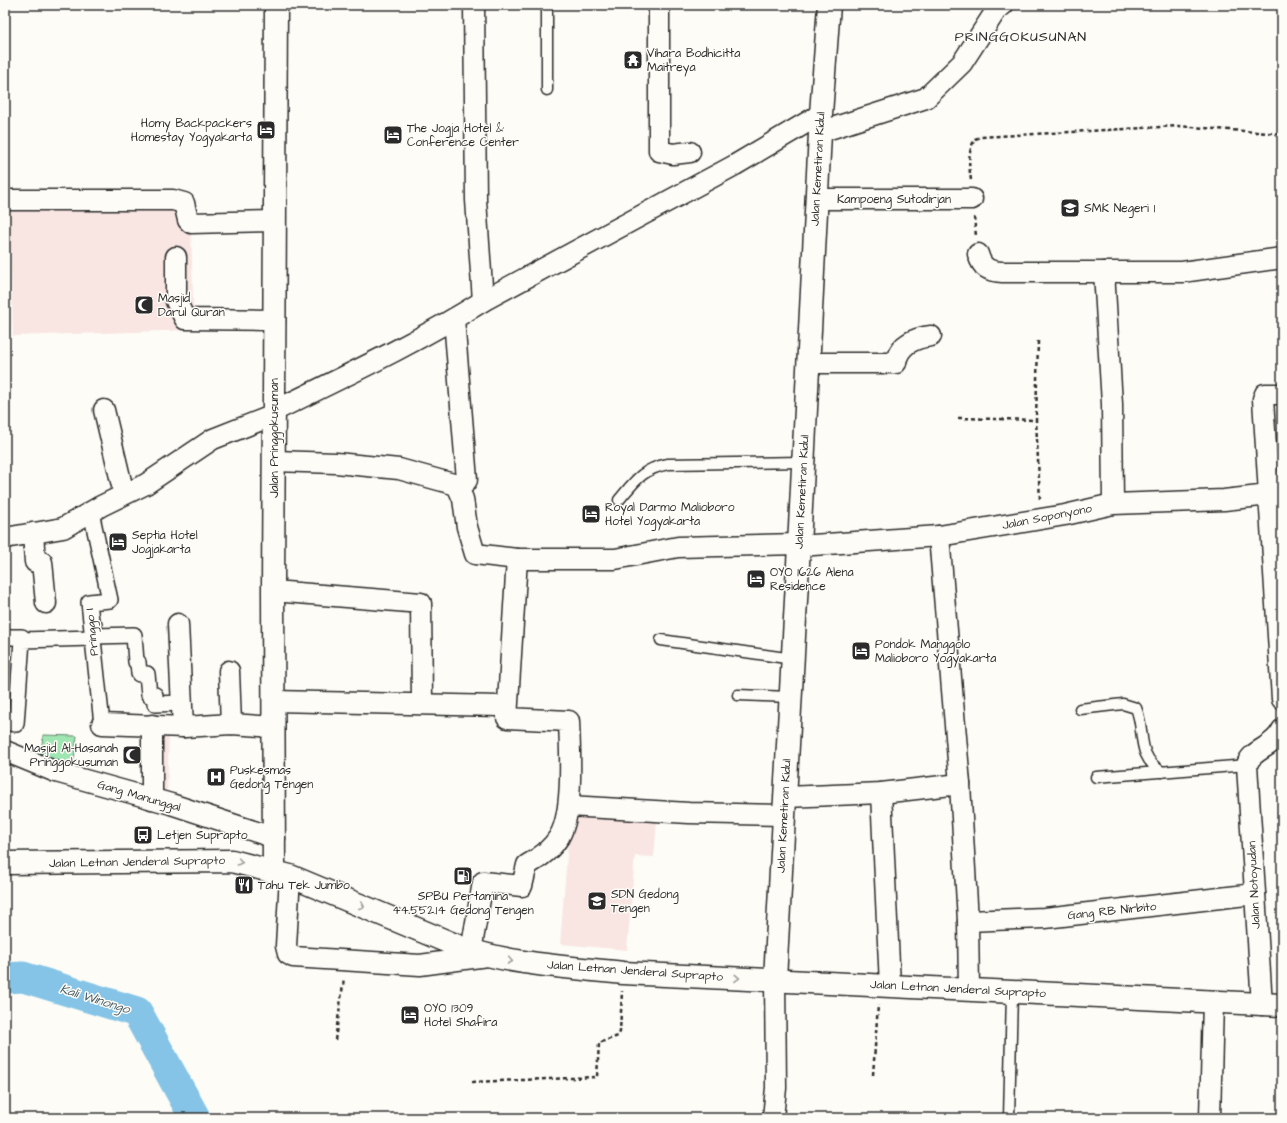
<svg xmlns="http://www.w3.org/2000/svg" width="1287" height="1123" viewBox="0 0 1287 1123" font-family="'Architects Daughter',sans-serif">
	<rect width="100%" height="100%" fill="#fdfcf7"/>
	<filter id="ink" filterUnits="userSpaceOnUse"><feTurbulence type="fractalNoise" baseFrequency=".025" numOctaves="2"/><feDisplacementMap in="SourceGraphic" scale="8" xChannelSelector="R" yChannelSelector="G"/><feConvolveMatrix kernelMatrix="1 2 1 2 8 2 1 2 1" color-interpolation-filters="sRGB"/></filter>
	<g filter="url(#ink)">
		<!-- built -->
		<g fill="#f9e6e2">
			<path d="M 153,191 L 190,192 L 194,330 L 13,336 L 9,198 Z"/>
			<path d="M 155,725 L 169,726 L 167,798 L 153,797 Z"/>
			<path d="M 571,803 L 658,810 L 654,857 L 635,856 L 627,950 L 560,944 Z"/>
		</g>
		<!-- green -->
		<path fill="#a0e6b3" stroke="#66886f" d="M 43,735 L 77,736 L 73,768 L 40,764 Z"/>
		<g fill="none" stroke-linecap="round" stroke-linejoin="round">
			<!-- river -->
			<path stroke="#85c4e6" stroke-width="31" d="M 5,978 L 23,977 L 137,1012 L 195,1118"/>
			<defs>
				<g id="service">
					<path d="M 547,90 L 547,5"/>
					<path d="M 619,500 C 635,481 642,469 668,464 L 802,462"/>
					<path d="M 661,640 L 793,659"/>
					<path d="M 738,695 L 791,697"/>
					<path d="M 1080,709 L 1123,704 L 1136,708 C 1146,732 1135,755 1162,772"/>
					<path d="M 1096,777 L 1247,765"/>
					<path d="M 1009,1118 L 1012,993"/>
				</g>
				<g id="pedestrian">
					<path d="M 91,512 L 110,600 L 89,602 L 102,724"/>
					<path d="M 94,625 L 95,636 L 134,635 L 136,662 L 138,662 L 139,674 L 147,674 L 149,695 L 155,695 L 155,704 L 183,703"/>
					<path d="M 5,637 L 22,637 L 22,640"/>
					<path d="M 5,722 L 16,724 L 22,640 L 93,638"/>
				</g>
				<g id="minor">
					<path d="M 474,5 L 476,200 L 483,301"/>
					<path d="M 659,5 L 659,151 L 673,154 L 690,152"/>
					<path d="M 820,132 L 926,98 L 962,63 L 997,9 L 1003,5"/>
					<path d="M 816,199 L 972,199"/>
					<path d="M 5,200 L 173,200 L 184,203 L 188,220 L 191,223 L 275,221"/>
					<path d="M 978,254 C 982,268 988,271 1002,272 L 1182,272 L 1282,258"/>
					<path d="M 176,257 L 176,301 L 185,319 L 275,320"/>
					<path d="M 1104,272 L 1112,404 L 1113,504"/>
					<path d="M 808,363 L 896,363 C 898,345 914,338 931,336"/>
					<path d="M 1282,394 L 1265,394 L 1263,399 L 1282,699"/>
					<path d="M 104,410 L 124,494"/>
					<path d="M 274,411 C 345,376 416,343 483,301 L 735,165 L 821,114"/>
					<path d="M 274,461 L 336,463 L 399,469 L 457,485 L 464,484 L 467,480 L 454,319"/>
					<path d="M 457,485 L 463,499 L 467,527 L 475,554 L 517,559 L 507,718 L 569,721 C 570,751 574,812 559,837 C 551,850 540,858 527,865 L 522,886 L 483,882 L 471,951"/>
					<path d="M 33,533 L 35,562 L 42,562 L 46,603"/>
					<path d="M 939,536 L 960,784 L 968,921 L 969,989"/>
					<path d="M 5,538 L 63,528 L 101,506 L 146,484 L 213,439 L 274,415"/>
					<path d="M 799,546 L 939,536 L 1065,515 L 1113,504 L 1224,500 L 1269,495"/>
					<path d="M 517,559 L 615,559 L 678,547 L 799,544"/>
					<path d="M 273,591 L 421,603 L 422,703"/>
					<path d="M 178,624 L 183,727"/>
					<path d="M 229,671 L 231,724"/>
					<path d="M 274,701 L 499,706"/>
					<path d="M 102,724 L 185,727 L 231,724 L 274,727"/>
					<path d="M 152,725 L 152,799"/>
					<path d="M 5,751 L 56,772 L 171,804 L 275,838"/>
					<path d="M 881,793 L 890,985"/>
					<path d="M 786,797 L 881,793 L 960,784"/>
					<path d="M 569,806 L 689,813 L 784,815"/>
					<path d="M 290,876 L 286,946 L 288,954 L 293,957 L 420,965 L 487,956"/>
					<path d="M 968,921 L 1045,918 L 1255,894"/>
					<path d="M 1262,1005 L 1247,765 C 1251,749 1274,748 1282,730"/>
					<path d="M 773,1118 L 776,1088 L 775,979"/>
					<path d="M 1210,1118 L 1213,1002"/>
				</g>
				<g id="tertiary">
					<path d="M 274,871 L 273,591 L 276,5"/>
					<path d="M 775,979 L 799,546 L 821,114 L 829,5"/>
				</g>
				<path id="secondary" d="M 5,863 L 232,861 L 290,876 L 460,947 C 513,965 568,967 623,973 L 1282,1005"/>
			</defs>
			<!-- service casing -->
			<use href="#service" stroke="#2b2b2b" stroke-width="13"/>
			<!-- pedestrian casing -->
			<use href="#pedestrian" stroke="#2b2b2b" stroke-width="18"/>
			<!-- minor casing -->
			<use href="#minor" stroke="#2b2b2b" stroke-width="23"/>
			<!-- tertiary casing -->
			<use href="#tertiary" stroke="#2b2b2b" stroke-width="25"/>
			<!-- secondary casing -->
			<use href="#secondary" stroke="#2b2b2b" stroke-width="25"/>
			<!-- path -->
			<g stroke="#2b2b2b" stroke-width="2.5" stroke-dasharray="4 3" stroke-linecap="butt">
				<path d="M 971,180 C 969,166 967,153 975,139 L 981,137 L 1178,126 L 1282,134"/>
				<path d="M 974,217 L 976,236"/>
				<path d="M 1038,341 L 1036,420 L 1040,500"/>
				<path d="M 958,418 L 1036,420"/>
				<path d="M 335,1040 L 344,978"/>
				<path d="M 873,1075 L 878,1005"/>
				<path d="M 472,1082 L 597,1077 L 599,1043 L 618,1036 L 620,1032 L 622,991"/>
			</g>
			<!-- service -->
			<use href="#service" stroke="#fdfcf7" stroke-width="10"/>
			<!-- pedestrian -->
			<use href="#pedestrian" stroke="#fdfcf7" stroke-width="15"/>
			<!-- minor -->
			<use href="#minor" stroke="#fdfcf7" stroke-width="20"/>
			<!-- tertiary -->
			<use href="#tertiary" stroke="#fdfcf7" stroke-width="22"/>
			<!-- secondary -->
			<use href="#secondary" stroke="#fdfcf7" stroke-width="22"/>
		</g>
		<!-- one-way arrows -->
		<defs><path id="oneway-chevron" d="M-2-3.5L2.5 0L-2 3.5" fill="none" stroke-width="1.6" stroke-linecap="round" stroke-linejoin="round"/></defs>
		<g stroke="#9e9e9b">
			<use href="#oneway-chevron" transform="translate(240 862) rotate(12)"/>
			<use href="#oneway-chevron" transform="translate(362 906) rotate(23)"/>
			<use href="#oneway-chevron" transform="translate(510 961) rotate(10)"/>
			<use href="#oneway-chevron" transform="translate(737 978) rotate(2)"/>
		</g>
	</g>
	<!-- icons -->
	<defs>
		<symbol id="temple-square" viewBox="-11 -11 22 22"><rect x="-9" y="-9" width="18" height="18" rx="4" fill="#2b2b2b" stroke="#fdfcf7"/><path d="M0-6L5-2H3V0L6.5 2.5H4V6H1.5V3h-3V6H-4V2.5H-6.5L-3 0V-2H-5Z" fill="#fff"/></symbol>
		<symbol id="hotel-square" viewBox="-11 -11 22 22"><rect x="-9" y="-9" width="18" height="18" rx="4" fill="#2b2b2b" stroke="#fdfcf7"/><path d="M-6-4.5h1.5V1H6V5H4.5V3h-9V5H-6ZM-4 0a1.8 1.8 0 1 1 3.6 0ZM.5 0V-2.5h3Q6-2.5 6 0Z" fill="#fff"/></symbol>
		<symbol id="school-square" viewBox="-11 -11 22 22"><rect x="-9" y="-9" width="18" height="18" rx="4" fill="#2b2b2b" stroke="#fdfcf7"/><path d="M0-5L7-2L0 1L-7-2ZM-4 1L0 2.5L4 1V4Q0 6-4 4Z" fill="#fff"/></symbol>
		<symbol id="mosque-square" viewBox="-11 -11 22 22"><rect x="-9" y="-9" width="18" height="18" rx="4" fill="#2b2b2b" stroke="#fdfcf7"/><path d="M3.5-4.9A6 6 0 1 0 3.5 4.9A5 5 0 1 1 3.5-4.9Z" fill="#fff"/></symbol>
		<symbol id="hospital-square" viewBox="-11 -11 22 22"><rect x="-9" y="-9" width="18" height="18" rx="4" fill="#2b2b2b" stroke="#fdfcf7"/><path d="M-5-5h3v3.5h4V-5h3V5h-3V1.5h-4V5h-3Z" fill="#fff"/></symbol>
		<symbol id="bus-square" viewBox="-11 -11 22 22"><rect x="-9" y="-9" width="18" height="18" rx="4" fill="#2b2b2b" stroke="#fdfcf7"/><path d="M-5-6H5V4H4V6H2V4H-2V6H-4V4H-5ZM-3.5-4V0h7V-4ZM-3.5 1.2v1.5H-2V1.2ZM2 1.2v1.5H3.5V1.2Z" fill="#fff"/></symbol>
		<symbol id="fuel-square" viewBox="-11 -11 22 22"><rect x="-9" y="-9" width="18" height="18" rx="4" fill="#2b2b2b" stroke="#fdfcf7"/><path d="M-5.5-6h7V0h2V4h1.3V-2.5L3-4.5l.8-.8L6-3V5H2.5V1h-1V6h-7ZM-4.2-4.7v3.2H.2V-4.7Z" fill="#fff"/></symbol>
		<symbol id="restaurant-square" viewBox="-11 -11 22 22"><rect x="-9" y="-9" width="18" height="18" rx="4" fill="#2b2b2b" stroke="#fdfcf7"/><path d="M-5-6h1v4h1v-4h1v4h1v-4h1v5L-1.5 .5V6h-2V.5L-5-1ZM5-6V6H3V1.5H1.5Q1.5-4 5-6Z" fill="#fff"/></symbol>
	</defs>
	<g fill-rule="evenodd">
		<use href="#temple-square" x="622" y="49" width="22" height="22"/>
		<use href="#hotel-square" x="255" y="119" width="22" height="22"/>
		<use href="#hotel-square" x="382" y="124" width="22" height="22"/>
		<use href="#school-square" x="1059" y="197" width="22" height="22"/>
		<use href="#mosque-square" x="133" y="294" width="22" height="22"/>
		<use href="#hotel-square" x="580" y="503" width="22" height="22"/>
		<use href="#hotel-square" x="107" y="531" width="22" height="22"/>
		<use href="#hotel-square" x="745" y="568" width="22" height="22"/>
		<use href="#hotel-square" x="850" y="640" width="22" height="22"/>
		<use href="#mosque-square" x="121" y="744" width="22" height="22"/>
		<use href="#hospital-square" x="205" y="766" width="22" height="22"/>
		<use href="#bus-square" x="132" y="824" width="22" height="22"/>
		<use href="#fuel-square" x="452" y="865" width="22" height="22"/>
		<use href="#restaurant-square" x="233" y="874" width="22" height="22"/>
		<use href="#school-square" x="586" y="890" width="22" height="22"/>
		<use href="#hotel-square" x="399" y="1004" width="22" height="22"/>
	</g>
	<g text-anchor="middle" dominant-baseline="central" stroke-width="3" stroke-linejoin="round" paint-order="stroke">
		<!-- poi labels -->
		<g font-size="12" fill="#2b2b2b" stroke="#fdfcf7" text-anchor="start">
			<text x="647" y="53">Vihara Bodhicitta<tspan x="647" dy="14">Maitreya</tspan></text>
			<text x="252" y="123" text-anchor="end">Homy Backpackers<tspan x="252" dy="14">Homestay Yogyakarta</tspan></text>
			<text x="407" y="128">The Jogja Hotel &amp;<tspan x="407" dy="14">Conference Center</tspan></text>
			<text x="1084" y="208">SMK Negeri 1</text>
			<text x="158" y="298">Masjid<tspan x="158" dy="14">Darul Quran</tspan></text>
			<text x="605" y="507">Royal Darmo Malioboro<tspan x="605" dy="14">Hotel Yogyakarta</tspan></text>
			<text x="132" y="535">Septia Hotel<tspan x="132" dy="14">Jogjakarta</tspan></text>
			<text x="770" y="572">OYO 1626 Alena<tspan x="770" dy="14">Residence</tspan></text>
			<text x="875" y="644">Pondok Manggolo<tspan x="875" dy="14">Malioboro Yogyakarta</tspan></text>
			<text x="118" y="748" text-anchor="end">Masjid Al-Hasanah<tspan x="118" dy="14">Pringgokusuman</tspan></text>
			<text x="230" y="770">Puskesmas<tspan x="230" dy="14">Gedong Tengen</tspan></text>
			<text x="157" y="835">Letjen Suprapto</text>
			<text x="258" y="885">Tahu Tek Jumbo</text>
			<text x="611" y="894">SDN Gedong<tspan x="611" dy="14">Tengen</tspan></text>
			<text x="463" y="896" text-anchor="middle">SPBU Pertamina<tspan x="463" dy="14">44.552.14 Gedong Tengen</tspan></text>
			<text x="424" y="1008">OYO 1309<tspan x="424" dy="14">Hotel Shafira</tspan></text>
		</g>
		<!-- street labels -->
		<g font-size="12" fill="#2b2b2b" stroke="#fdfcf7">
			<text transform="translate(818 169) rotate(-87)">Jalan Kemetiran Kidul</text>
			<text x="894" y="199">Kampoeng Sutodirjan</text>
			<text transform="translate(274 438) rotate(-90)">Jalan Pringgokusuman</text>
			<text transform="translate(802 492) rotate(-87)">Jalan Kemetiran Kidul</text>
			<text transform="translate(1047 517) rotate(-11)">Jalan Soponyono</text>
			<text transform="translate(92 632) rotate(-96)">Pringgo I</text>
			<text transform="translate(139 796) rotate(16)">Gang Manunggal</text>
			<text transform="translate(784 816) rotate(-87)">Jalan Kemetiran Kidul</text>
			<text transform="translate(137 862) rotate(-1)">Jalan Letnan Jenderal Suprapto</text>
			<text transform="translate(1254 885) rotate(-93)">Jalan Notoyudan</text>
			<text transform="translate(1112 911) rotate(-6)">Gang RB Nirbito</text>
			<text transform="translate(635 971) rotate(4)">Jalan Letnan Jenderal Suprapto</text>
			<text transform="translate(958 989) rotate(3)">Jalan Letnan Jenderal Suprapto</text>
		</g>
		<!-- water labels -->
		<g font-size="13" font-style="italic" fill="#465963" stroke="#fdfcf7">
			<text transform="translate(95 999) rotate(17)">Kali Winongo</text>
		</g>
		<!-- quarter labels -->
		<g font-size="14" letter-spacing="1" fill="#2b2b2b" stroke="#fdfcf7">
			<text x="1021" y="37">PRINGGOKUSUNAN</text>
		</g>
	</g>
	<!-- margin -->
	<rect width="1287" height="1123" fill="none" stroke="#fdfcf7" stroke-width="20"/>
	<rect x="10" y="10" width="1267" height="1103" fill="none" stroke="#2b2b2b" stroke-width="1.5" filter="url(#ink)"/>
</svg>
